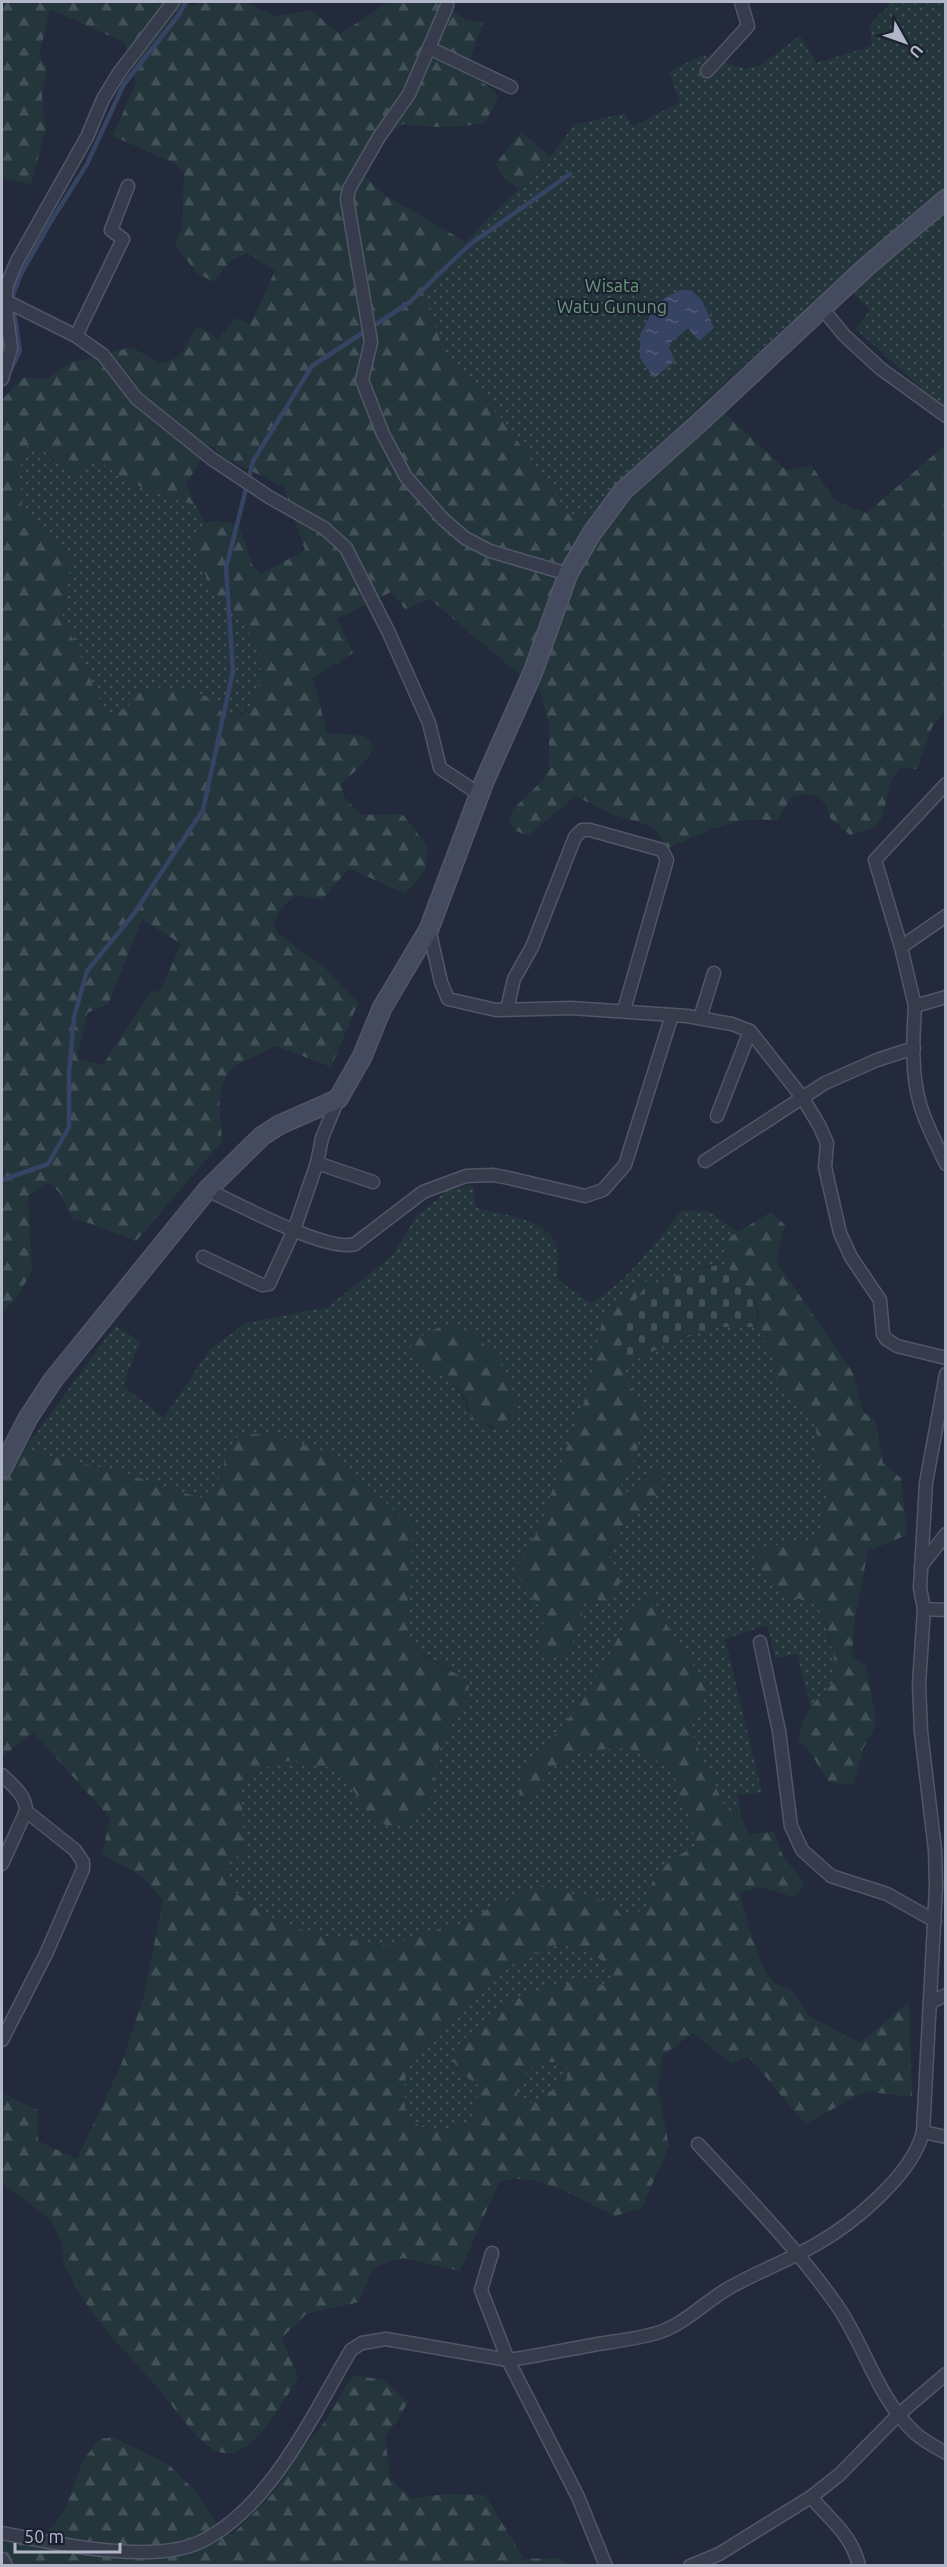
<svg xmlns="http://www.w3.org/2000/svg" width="947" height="2567" viewBox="0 0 947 2567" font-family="Ubuntu,sans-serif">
	<defs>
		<pattern id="green-dots" width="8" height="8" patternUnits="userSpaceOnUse" patternTransform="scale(1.5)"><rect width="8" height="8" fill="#24363c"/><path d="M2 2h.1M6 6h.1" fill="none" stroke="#415157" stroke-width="1.8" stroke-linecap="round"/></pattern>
		<pattern id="forest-firs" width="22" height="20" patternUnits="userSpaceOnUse" patternTransform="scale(1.5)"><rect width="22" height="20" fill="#24363c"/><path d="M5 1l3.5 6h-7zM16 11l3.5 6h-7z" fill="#415157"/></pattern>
		<pattern id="cemetery-stones" width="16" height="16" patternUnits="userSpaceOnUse" patternTransform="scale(1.5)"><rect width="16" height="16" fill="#24363c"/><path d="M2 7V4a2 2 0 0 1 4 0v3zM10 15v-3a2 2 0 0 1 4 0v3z" fill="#415157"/></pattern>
		<pattern id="water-ripples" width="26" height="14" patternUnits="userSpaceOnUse" patternTransform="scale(1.5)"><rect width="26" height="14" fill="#364362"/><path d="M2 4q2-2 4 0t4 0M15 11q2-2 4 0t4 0" fill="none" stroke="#515c77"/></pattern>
	</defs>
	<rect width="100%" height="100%" fill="#222a3b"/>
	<!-- green -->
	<g fill="url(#green-dots)" fill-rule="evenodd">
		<path d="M 892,2 L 945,2 L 945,407 L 921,388 L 856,329 L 870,310 L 838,278 L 632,469 L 604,504 L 573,520 L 502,419 L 445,354 L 422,290 L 487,219 L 540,171 L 574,125 L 625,113 L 633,127 L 680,102 L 669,72 L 702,55 L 745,69 L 759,66 L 800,36 L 816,63 L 872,46 L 870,25 Z"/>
		<path d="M 28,445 L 44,450 L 52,461 L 99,460 C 126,485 161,495 195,505 L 205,523 L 193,540 L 211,591 L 238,618 L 258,645 L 262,676 L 251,705 L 235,716 L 223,713 L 206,696 L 141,691 L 129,705 L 113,715 L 103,708 L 62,614 L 71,562 L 22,507 L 19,472 L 22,459 Z"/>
		<path d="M 473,1185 L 476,1207 C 500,1216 541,1216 555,1242 C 559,1251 557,1269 557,1279 L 590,1303 C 629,1281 653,1245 681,1211 L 708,1211 L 739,1232 L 724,1240 L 725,1264 L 707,1266 L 646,1287 L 645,1280 L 631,1286 L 602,1322 L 596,1348 L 593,1375 L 576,1427 L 565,1451 L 540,1528 L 519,1561 L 522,1584 L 531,1593 L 545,1616 L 539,1641 L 579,1628 L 584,1602 L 595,1598 L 625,1573 L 613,1569 L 609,1564 C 607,1544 628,1520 644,1509 L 647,1474 L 628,1492 L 622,1490 L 621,1484 L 637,1454 L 642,1405 L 624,1377 L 622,1360 L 635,1360 L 670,1343 L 717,1327 L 755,1327 L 774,1354 L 777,1379 L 804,1406 L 816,1428 L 820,1469 L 827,1494 L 820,1532 L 814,1544 L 786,1543 L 758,1572 L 769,1575 L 787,1594 L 812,1603 L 822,1611 L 837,1668 L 835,1682 L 811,1707 L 797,1654 L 775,1658 L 767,1625 L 725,1639 L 762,1792 L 738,1795 L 741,1817 L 724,1806 L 690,1730 L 710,1686 L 680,1649 L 652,1597 L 603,1667 L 579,1705 L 521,1777 L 519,1798 L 527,1799 L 552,1768 L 581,1751 L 626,1748 L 650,1755 L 670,1771 L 679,1784 L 679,1796 L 691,1820 L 696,1846 C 681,1853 663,1864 654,1878 C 649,1886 649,1898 647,1907 L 625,1920 L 496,1904 L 464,1923 L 442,1928 L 391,1946 L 313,1934 L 267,1917 L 237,1894 L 229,1883 L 225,1870 C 240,1845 241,1811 241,1782 L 251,1772 L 292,1760 L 320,1767 L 334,1766 L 345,1774 L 363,1808 L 435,1762 L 445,1736 L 466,1700 L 469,1686 C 443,1653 395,1662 410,1601 L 239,1435 L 232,1444 L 217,1484 L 201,1498 L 119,1472 L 24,1450 L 115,1326 L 140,1341 L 123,1386 L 164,1418 L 210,1349 L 246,1323 L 328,1307 L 393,1255 L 417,1215 L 448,1190 ZM 415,1360 L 508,1377 L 516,1414 L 492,1429 L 468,1412 C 462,1384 438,1373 415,1360 Z"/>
		<path d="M 558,1944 C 581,1948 601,1954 613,1974 L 603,1985 L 591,1982 L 458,2070 L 478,2085 L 475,2118 L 470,2123 L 444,2130 L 421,2127 L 410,2120 L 405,2108 L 405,2081 L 408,2068 L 422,2046 L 461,2012 L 499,1974 L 510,1966 L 546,1948 Z"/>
		<path d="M 543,2062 L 556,2062 L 568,2067 L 567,2079 L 535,2102 L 525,2104 L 517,2094 C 522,2077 525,2067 543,2062 Z"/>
	</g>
	<!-- forest -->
	<g fill="url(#forest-firs)" fill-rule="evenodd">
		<path d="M 2,2 L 185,2 L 194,6 L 201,2 L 245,2 L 275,16 L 311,10 L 340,34 L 389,2 L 439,2 L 463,18 L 483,23 L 465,73 L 490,87 L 498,97 L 485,123 C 456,128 432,128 403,124 C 383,138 372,153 365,176 L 382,193 L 466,242 L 422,290 L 445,354 L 502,419 L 573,520 L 604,504 L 632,469 L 709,399 L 786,470 L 812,466 L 835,501 L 867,513 L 945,445 L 945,711 L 932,727 L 917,769 L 900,768 L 892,778 L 882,817 L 875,827 L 850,835 L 830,818 L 826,806 L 818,796 L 805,794 L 792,797 L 776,821 C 737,814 703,834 668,848 L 652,826 L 614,815 L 575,796 L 528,836 L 516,831 L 508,820 L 514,808 L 543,780 L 549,769 L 549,726 L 541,693 L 430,599 L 405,609 L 391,592 L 337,619 L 353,653 L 313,678 L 327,733 L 365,736 L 374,747 L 362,765 L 341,784 L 344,797 L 361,815 L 398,814 L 404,816 L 428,847 L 425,871 L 405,894 L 349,868 L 322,900 L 298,895 C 286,901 267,921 278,934 L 326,969 L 358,1003 L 331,1067 L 276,1046 C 263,1053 245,1059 233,1068 C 213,1084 221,1118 222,1141 L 136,1241 C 114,1233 95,1224 72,1218 L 59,1192 L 49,1182 L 28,1196 L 32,1271 L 18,1296 L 2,1313 L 2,400 L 22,378 L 47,379 L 73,361 L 84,360 L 131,347 L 162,364 L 180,356 L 197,326 L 218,339 L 236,318 L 250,325 L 275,271 L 247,253 L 230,261 L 214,282 L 197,273 L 175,245 L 182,228 L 184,172 L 176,164 L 113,136 L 136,82 L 125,43 L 50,9 L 39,56 L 47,67 L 42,98 L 46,128 L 31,184 L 2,179 ZM 28,445 L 44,450 L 62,468 L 74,473 L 100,460 C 126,485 161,495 195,505 L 186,484 L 210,445 L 223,457 L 284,487 L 305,550 L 261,574 L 252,564 L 238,524 L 211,521 L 205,523 L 193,540 L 211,591 L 238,618 L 258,646 L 262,676 L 251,705 L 242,714 L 229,716 L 223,713 L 206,696 L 198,693 L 155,687 L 141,691 L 129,705 L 113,715 L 103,708 L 62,614 L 71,562 L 22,507 L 19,472 L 22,459 ZM 142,919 L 181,944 L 160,991 L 150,992 L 103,1065 L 77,1059 L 87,1013 L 108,1004 Z"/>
		<path d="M 522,132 L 550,157 L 540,171 L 519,189 L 501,176 L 496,163 Z"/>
		<path d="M 771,1212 L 785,1225 L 776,1261 L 853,1373 L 863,1412 L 875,1420 L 883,1463 L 901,1478 L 907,1535 L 868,1551 L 855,1618 L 852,1656 L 866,1665 L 875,1714 L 875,1727 L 863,1748 L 854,1785 L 829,1782 L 808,1749 L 799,1742 C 801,1716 815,1698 835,1682 C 837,1664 829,1614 813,1604 C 805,1599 793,1599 787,1594 C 775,1585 772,1576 757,1572 L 752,1560 L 759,1549 L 786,1543 L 814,1544 L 820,1532 L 827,1494 L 820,1469 L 816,1428 L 804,1406 L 777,1379 L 774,1354 L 755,1327 L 759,1315 L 756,1302 L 725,1264 L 724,1240 Z"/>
		<path d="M 641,1278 L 645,1280 L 646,1287 L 631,1308 L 621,1347 L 624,1377 L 642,1405 L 637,1454 L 621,1484 L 622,1490 L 628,1492 L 653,1470 C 684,1476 643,1508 635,1517 C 626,1526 614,1539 609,1550 C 608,1555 608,1560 609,1564 L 613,1569 L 626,1573 L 607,1604 L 595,1598 L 584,1603 L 579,1628 L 568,1653 L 556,1657 L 545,1654 L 539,1641 L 545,1616 L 516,1573 L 519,1561 L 540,1528 L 565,1451 L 576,1427 L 593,1375 L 596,1348 L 602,1322 L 617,1301 Z"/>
		<path d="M 454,1324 C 490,1339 526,1386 512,1426 L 499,1430 L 486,1423 L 474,1424 L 466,1399 L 458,1388 L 437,1373 L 415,1360 L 410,1348 C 420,1333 436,1328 454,1324 Z"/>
		<path d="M 271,1433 L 333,1455 L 412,1526 L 410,1601 L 407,1616 L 410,1638 L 418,1650 L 429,1659 L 462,1677 L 469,1686 L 466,1700 L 439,1749 L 428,1808 L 392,1830 L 363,1808 L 345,1774 L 334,1766 L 320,1767 L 292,1760 L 250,1772 L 241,1782 L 244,1853 L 231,1860 L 225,1870 L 229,1883 L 237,1894 L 267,1917 L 313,1934 L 391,1946 L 442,1928 L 464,1923 L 496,1904 L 539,1886 L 612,1903 L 625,1920 L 647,1907 C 649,1898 649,1886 654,1879 C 663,1864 681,1853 696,1846 L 691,1820 L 679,1796 L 679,1784 L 670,1771 L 650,1755 L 626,1748 L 581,1751 L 552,1768 L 527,1799 L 519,1798 L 521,1777 L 579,1705 L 603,1667 L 636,1603 L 652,1597 L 680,1649 L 710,1686 L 690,1730 L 724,1805 L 741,1817 L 749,1834 L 774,1832 L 782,1854 L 805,1885 L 793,1897 L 761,1887 L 739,1893 L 750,1931 L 765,1972 L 774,1982 L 792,1991 L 809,2016 L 860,2043 L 909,2002 L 912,2097 L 870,2092 L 857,2096 L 805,2124 L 749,2057 L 732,2064 L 693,2033 L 662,2056 L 658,2089 L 669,2146 L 642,2208 L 615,2216 C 581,2201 537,2169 499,2182 L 460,2271 L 403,2258 L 373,2268 L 359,2302 L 306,2314 L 282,2338 L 298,2377 C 285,2399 254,2458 223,2453 C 211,2451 202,2441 193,2432 L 156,2386 L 110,2335 L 84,2301 L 64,2265 L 61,2240 L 51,2220 L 2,2183 L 2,2093 L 38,2110 L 38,2141 L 77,2159 L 121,2065 L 144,1995 L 163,1900 L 139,1874 L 102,1855 L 110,1818 L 33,1732 L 2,1757 L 2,1761 L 2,1445 L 119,1472 L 201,1498 L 217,1484 L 232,1444 L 239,1435 ZM 558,1944 C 581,1948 601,1954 613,1974 L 603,1985 C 571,1975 522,1993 494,2011 C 485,2017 478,2026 470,2033 C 463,2040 453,2047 454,2059 C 455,2072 469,2078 478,2085 L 475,2118 L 470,2123 L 444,2130 L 421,2127 L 410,2119 L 405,2108 L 405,2081 L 408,2068 L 422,2046 L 461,2012 L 499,1974 L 510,1966 L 546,1948 ZM 543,2062 L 556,2062 L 567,2067 L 567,2079 L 535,2102 L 525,2104 L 517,2094 C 522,2077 525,2067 543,2062 Z"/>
		<path d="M 352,2376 L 382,2379 L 408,2402 L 397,2421 L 385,2436 L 390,2479 L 411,2499 L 444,2494 L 485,2495 L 524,2559 L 558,2558 L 571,2565 L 2,2566 L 2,2539 L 37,2546 L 64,2511 L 83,2460 L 100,2439 L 113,2437 L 168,2464 L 196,2492 L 218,2526 L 232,2535 L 267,2500 L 279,2485 L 301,2451 L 324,2423 Z"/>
	</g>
	<!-- cemetery -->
	<path fill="url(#cemetery-stones)" d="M 725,1264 C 741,1284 764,1300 755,1327 L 717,1327 L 670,1343 L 635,1360 L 622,1360 C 621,1336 627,1307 644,1289 C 653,1280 710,1266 725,1264 Z"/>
	<!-- water -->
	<path fill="url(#water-ripples)" d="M 680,290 L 691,290 L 702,300 L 714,328 L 699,341 L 688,328 L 668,345 L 675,361 L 654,378 L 640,358 L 640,335 L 657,302 Z"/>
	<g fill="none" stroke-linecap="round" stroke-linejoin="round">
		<!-- stream -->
		<g stroke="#364362" stroke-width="4.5">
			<path d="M 9,373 L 20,351 L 12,298 L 20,276 L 50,223 L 87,164 L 124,84 L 178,16 L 186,2"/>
			<path d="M 2,1180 L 48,1164 L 69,1127 L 69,1073 L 74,1017 L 87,971 L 133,915 L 203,810 L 233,671 L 226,568 L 253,461 L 312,366 L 410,302 L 468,246 L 570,174"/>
		</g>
		<defs>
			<g id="street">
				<path d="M 447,2 L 447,6 L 409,94 L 379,137 L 349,189 L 347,199 L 371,342 L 362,380 L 383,434 L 406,477 L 443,519 L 465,538 L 490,551 L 568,574"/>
				<path d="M 429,48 L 511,87"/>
				<path d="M 707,71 L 748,26 L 741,2"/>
				<path d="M 2,299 L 76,336 L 103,355 L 136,398 L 212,459 L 269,497 L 324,528 L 346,548 L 389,633 L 429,723 L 440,768 L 479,794"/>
				<path d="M 822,308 L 844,335 L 881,369 L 946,416"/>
				<path d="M 76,336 L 123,239 L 111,230 L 128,186"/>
				<path d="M 2,379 L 11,348 L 5,301 L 7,285 L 17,261 L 87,137 L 103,99 L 119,73 L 173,2"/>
				<path d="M 429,929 L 441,982 L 448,999 L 496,1010 L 571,1008 L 687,1016 L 732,1024 L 750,1031 L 802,1097 L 819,1125 L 827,1143 L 825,1167 L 840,1233 L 851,1257 L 880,1300 L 883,1334 L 886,1339 L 897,1346 L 946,1358"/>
				<path d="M 901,947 L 946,916"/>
				<path d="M 946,997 L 915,1006 C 913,1038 911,1073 920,1104 C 926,1125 937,1145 946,1164"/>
				<path d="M 915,1006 L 901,947 L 875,860 L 946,784"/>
				<path d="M 507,1009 L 514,979 L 532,947 L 575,837 L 582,830 L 590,830 L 662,850 L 667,860 L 624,1010"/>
				<path d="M 700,1018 L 714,973"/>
				<path d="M 717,1116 L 750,1031"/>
				<path d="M 705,1161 L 825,1083 L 877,1060 L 914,1048"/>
				<path d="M 317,1163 L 373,1182"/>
				<path d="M 207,1190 C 237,1203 327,1253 355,1244 L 423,1192 L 466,1176 L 493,1175 L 509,1178 L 585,1196 L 603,1190 L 625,1165 L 672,1015"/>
				<path d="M 203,1257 L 262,1285 L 269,1284 L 294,1230 L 317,1163 L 322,1138 L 338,1099"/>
				<path d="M 921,1566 L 946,1534"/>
				<path d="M 924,1609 L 946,1610"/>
				<path d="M 760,1642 L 779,1731 L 791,1826 L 802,1850 L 831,1876 L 887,1894 L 935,1921"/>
				<path d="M 2,1775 C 13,1786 26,1795 26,1811 L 2,1864"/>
				<path d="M 931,2002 L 946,1995"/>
				<path d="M 2,2040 L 46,1954 L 83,1869 L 83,1862 L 75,1850 L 26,1811"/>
				<path d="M 923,2132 L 946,2137"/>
				<path d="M 698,2144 C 746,2196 795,2246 836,2304 C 865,2345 877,2398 915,2433 C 924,2441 935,2447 946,2453"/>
				<path d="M 492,2253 L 481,2290 L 508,2360"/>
				<path d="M 811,2497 C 830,2520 852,2535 859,2566"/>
				<path d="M 2,2533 C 53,2543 152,2565 200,2542 C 270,2509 313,2414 351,2350 L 362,2343 L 386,2339 L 508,2360"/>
				<path d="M 2,2559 L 6,2566"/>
				<path d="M 606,2566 L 578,2497 L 508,2360 C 536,2356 564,2350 593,2345 C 615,2341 639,2339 660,2332 C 686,2323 706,2301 729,2288 C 757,2272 787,2261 815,2245 C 853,2224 912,2175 923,2132 L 936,1886 L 935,1850 L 921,1732 L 919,1684 L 924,1609 L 920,1588 L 926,1483 L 946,1374"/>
				<path d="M 690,2566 L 719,2554 L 811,2497 L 839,2475 L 898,2415 L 946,2374"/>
			</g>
			<path id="secondary" d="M 2,1469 L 28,1418 L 53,1380 L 207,1190 L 262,1136 L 279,1125 L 338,1099 L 362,1057 L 382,1008 L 429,929 L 484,782 L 533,672 L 568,574 L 592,533 L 623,491 L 699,423 L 865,268 L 946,199"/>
		</defs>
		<!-- street casing -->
		<use href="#street" stroke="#515766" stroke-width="15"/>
		<!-- secondary casing -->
		<use href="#secondary" stroke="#515766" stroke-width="21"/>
		<!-- street -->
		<use href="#street" stroke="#363c4b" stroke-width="12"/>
		<!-- secondary -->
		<use href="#secondary" stroke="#444b5e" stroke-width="18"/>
	</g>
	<g text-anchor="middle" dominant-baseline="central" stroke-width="4.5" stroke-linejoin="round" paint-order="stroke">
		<!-- park labels -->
		<g font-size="18" fill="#689878" stroke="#1b2130">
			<text x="612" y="285">Wisata<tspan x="612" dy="21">Watu Gunung</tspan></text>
		</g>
	</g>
	<!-- border -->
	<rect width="947" height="2567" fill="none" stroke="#b1b7c7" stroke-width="6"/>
	<!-- north arrow -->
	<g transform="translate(905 42) rotate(130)" stroke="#1b2130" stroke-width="4.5" paint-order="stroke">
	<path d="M0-4.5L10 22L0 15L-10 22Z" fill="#b1b7c7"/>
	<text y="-9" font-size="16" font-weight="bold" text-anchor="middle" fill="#b1b7c7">U</text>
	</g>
	<!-- scale -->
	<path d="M15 2543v9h105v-9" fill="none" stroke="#b1b7c7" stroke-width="3"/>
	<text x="24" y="2543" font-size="18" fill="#b1b7c7" stroke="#1b2130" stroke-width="4.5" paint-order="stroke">50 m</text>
</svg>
